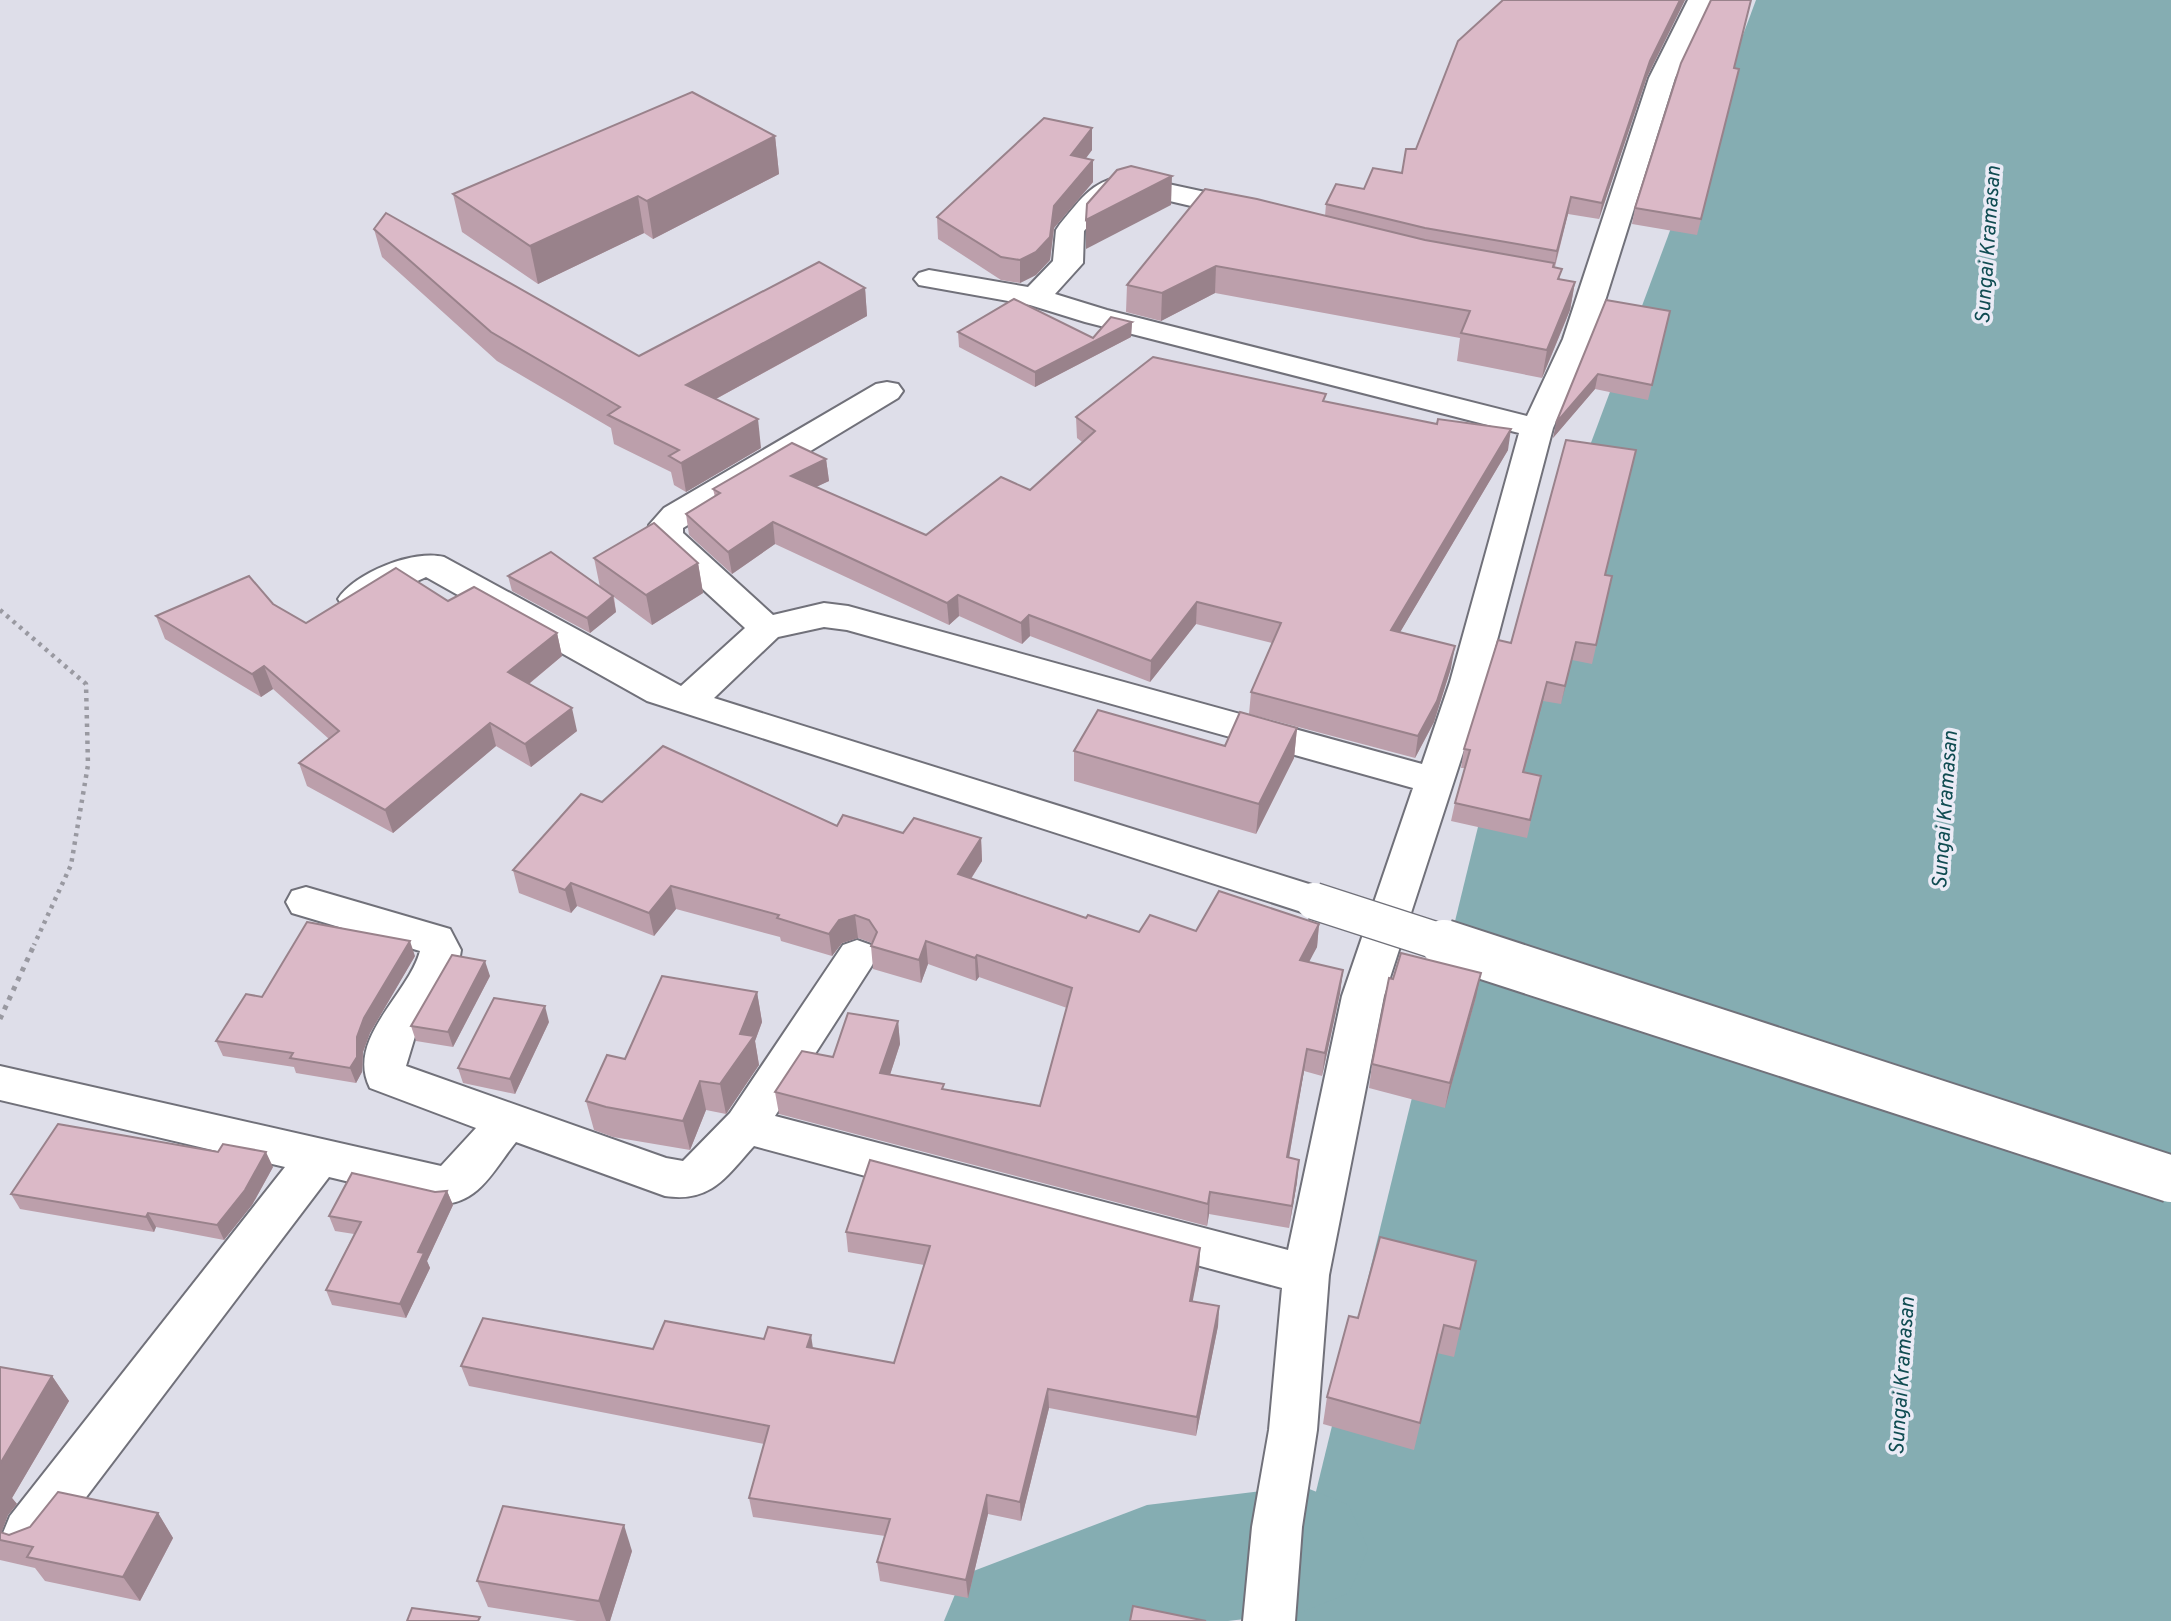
<svg xmlns="http://www.w3.org/2000/svg" width="2171" height="1621" viewBox="0 0 2171 1621" font-family="Overpass,sans-serif">
	<rect width="100%" height="100%" fill="#dedee9"/>
	<!-- water -->
	<path fill="#85adb2" d="M 1756,0 L 2171,0 L 2171,1621 L 1291,1621 L 1302,1549 L 1535,593 Z"/>
	<g fill="none" stroke-linecap="round" stroke-linejoin="round">
		<!-- river -->
		<path fill="#85adb2" fill-rule="evenodd" d="M 1302,1486 L 1349,1505 L 1368,1549 L 1349,1593 L 1302,1612 L 1228,1621 L 944,1621 L 963,1575 L 1147,1505 Z"/>
		<defs>
			<path id="minor" d="M 1688,0 L 1712,0 L 1675,78 L 1593,339 L 1553,428 L 1486,682 L 1384,996 L 1329,1275 L 1317,1430 L 1302,1527 L 1295,1621 L 1243,1621 L 1252,1527 L 1269,1430 L 1282,1288 L 754,1146 C 726,1177 711,1203 665,1196 L 516,1142 C 494,1169 479,1204 441,1204 L 329,1177 L 46,1550 L 28,1557 L 10,1550 L 3,1533 L 10,1516 L 285,1167 L 0,1100 L 0,1066 L 441,1166 L 476,1128 L 370,1088 C 345,1039 409,994 420,951 L 292,913 L 286,902 L 292,891 L 306,887 L 450,929 L 461,950 L 459,962 L 416,1033 L 406,1066 L 666,1158 L 683,1161 L 730,1113 L 843,945 L 857,940 L 871,945 L 877,956 L 871,967 L 775,1116 L 1288,1250 L 1342,996 L 1413,788 L 847,630 L 824,627 L 778,637 L 714,698 L 1328,890 L 1334,901 L 1328,912 L 1314,916 L 647,701 L 426,577 L 355,610 L 343,607 L 338,599 C 354,573 414,549 444,557 L 681,686 L 745,628 L 659,549 L 648,533 L 649,525 L 664,508 L 876,384 L 887,382 L 898,384 L 903,391 L 898,398 L 683,528 L 683,533 L 773,615 L 824,603 L 848,606 L 1422,764 L 1450,682 L 1519,433 L 1085,322 L 1030,305 L 919,285 L 914,279 L 919,273 L 929,270 L 1028,287 L 1053,261 L 1056,230 L 1060,224 C 1083,197 1093,178 1131,176 L 1247,201 L 1257,204 L 1261,210 L 1257,216 L 1247,219 L 1131,192 L 1115,196 L 1084,231 L 1083,263 L 1055,294 L 1107,310 L 1527,416 L 1563,339 L 1649,78 Z"/>
		</defs>
		<!-- minor casing -->
		<use href="#minor" stroke="#71717a" stroke-width="4"/>
		<!-- path-far1 -->
		<path stroke="#9999a1" stroke-width="4.5" stroke-dasharray="3.5 5" stroke-linecap="butt" d="M 0,610 L 86,684 L 88,765 L 71,865 L 34,945"/>
		<!-- path -->
		<path stroke="#9999a1" stroke-width="5" stroke-dasharray="4.5 6" stroke-linecap="butt" d="M 0,1019 L 35,943"/>
		<!-- minor -->
		<use href="#minor" fill="#fff" fill-rule="evenodd"/>
		<defs>
			<path id="minor-bridge-far1" d="M 1314,901 L 1450,945"/>
			<path id="minor-bridge" d="M 1444,943 L 2171,1179"/>
		</defs>
		<!-- minor-bridge-far1 casing -->
		<use href="#minor-bridge-far1" stroke="#71717a" stroke-width="39" stroke-linecap="butt"/>
		<!-- minor-bridge casing -->
		<use href="#minor-bridge" stroke="#71717a" stroke-width="50" stroke-linecap="butt"/>
		<!-- minor-bridge-far1 -->
		<use href="#minor-bridge-far1" stroke="#fff" stroke-width="36"/>
		<!-- minor-bridge -->
		<use href="#minor-bridge" stroke="#fff" stroke-width="46"/>
	</g>
	<!-- wall -->
	<g fill="#bc9fab">
		<path d="M 1503,0 L 1685,0 L 1647,77 L 1599,219 L 1568,214 L 1555,267 L 1560,279 L 1575,282 L 1570,310 L 1542,378 L 1457,361 L 1460,338 L 1215,293 L 1161,321 L 1126,312 L 1127,285 L 1325,216 L 1326,204 L 1402,173 Z"/>
		<path d="M 1734,69 L 1739,69 L 1697,235 L 1632,224 L 1635,208 Z"/>
		<path d="M 1092,128 L 1092,150 L 1086,158 L 1093,160 L 1093,182 L 1054,228 L 1050,260 L 1036,275 L 1020,283 L 1001,280 L 938,239 L 937,217 Z"/>
		<path d="M 775,136 L 779,174 L 653,239 L 644,233 L 538,284 L 462,232 L 453,194 Z"/>
		<path d="M 374,229 L 639,356 L 865,288 L 867,316 L 716,399 L 761,448 L 686,492 L 674,485 L 671,472 L 614,444 L 611,428 L 497,361 L 382,257 Z"/>
		<path d="M 1606,300 L 1670,311 L 1648,400 L 1595,389 L 1553,438 Z"/>
		<path d="M 1132,322 L 1131,337 L 1035,387 L 959,347 L 958,332 L 1093,338 Z"/>
		<path d="M 1325,401 L 1508,450 L 1400,632 L 1451,668 L 1434,722 L 1415,758 L 1249,714 L 1251,692 L 1272,643 L 1196,624 L 1150,682 L 1030,636 L 1022,644 L 959,616 L 949,625 L 775,544 L 732,574 L 689,535 L 686,514 L 715,497 L 713,489 L 826,459 L 829,481 L 815,487 L 926,535 L 1030,490 L 1082,442 L 1077,438 L 1076,417 Z"/>
		<path d="M 594,558 L 698,563 L 703,593 L 652,625 L 614,597 L 616,612 L 590,633 L 512,591 L 508,576 L 600,587 Z"/>
		<path d="M 1606,575 L 1612,576 L 1592,664 L 1572,660 L 1561,704 L 1543,701 L 1524,772 L 1541,776 L 1527,838 L 1451,821 L 1455,803 L 1465,768 L 1461,768 L 1464,749 L 1511,643 Z"/>
		<path d="M 448,601 L 557,633 L 562,656 L 529,684 L 577,731 L 531,767 L 496,746 L 393,833 L 307,786 L 299,763 L 329,739 L 273,689 L 261,697 L 165,639 L 156,616 L 273,604 L 306,623 Z"/>
		<path d="M 1297,728 L 1294,758 L 1256,834 L 1074,781 L 1074,751 L 1225,746 Z"/>
		<path d="M 602,802 L 903,833 L 981,838 L 982,861 L 971,879 L 1086,918 L 1139,932 L 1196,931 L 1319,924 L 1317,947 L 1308,962 L 1343,970 L 1340,993 L 1322,1076 L 1304,1071 L 1289,1158 L 1297,1182 L 1289,1228 L 1209,1214 L 1207,1226 L 779,1114 L 775,1092 L 833,1057 L 898,1021 L 900,1044 L 890,1075 L 945,1090 L 1040,1106 L 1067,1008 L 979,977 L 976,981 L 928,964 L 921,983 L 873,969 L 871,946 L 872,943 L 858,938 L 842,943 L 832,956 L 781,941 L 780,937 L 676,909 L 654,936 L 577,906 L 571,913 L 519,893 L 513,870 Z"/>
		<path d="M 415,956 L 370,1033 L 363,1052 L 362,1072 L 356,1083 L 296,1073 L 294,1067 L 223,1056 L 216,1041 L 262,997 Z"/>
		<path d="M 490,976 L 453,1047 L 416,1041 L 411,1026 Z"/>
		<path d="M 1393,979 L 1476,997 L 1445,1108 L 1369,1088 L 1372,1064 Z"/>
		<path d="M 757,992 L 762,1022 L 755,1041 L 759,1065 L 726,1114 L 706,1110 L 690,1150 L 613,1137 L 594,1130 L 586,1101 L 625,1059 Z"/>
		<path d="M 549,1022 L 515,1094 L 463,1083 L 458,1068 Z"/>
		<path d="M 273,1167 L 252,1205 L 224,1240 L 156,1227 L 154,1232 L 20,1209 L 11,1194 Z"/>
		<path d="M 447,1191 L 453,1205 L 427,1261 L 430,1268 L 406,1318 L 332,1305 L 326,1290 L 354,1234 L 335,1231 L 329,1216 L 435,1192 Z"/>
		<path d="M 846,1232 L 1200,1248 L 1199,1268 L 1192,1301 L 1219,1306 L 1218,1326 L 1196,1436 L 1049,1408 L 1021,1521 L 988,1514 L 968,1598 L 880,1581 L 877,1562 L 885,1536 L 753,1517 L 749,1498 L 764,1444 L 469,1386 L 461,1366 L 764,1339 L 894,1363 L 924,1265 L 848,1252 Z"/>
		<path d="M 1476,1261 L 1454,1357 L 1437,1353 L 1414,1450 L 1323,1424 L 1327,1397 L 1358,1318 Z"/>
		<path d="M 0,1367 L 52,1376 L 69,1401 L 12,1498 L 17,1504 L 8,1515 L 1,1532 L 9,1535 L 158,1513 L 173,1538 L 140,1601 L 45,1581 L 35,1568 L 0,1560 Z"/>
		<path d="M 632,1551 L 610,1621 L 577,1621 L 488,1607 L 477,1581 Z"/>
	</g>
	<!-- shaded-wall -->
	<g fill="#99828b">
		<path d="M 1680,0 L 1685,0 L 1647,77 L 1599,219 L 1602,203 L 1650,61 Z"/>
		<path d="M 1092,128 L 1092,150 L 1071,178 L 1071,155 Z"/>
		<path d="M 775,136 L 779,174 L 653,239 L 647,201 Z"/>
		<path d="M 1093,160 L 1093,182 L 1054,228 L 1050,260 L 1036,275 L 1020,283 L 1020,260 L 1054,206 Z"/>
		<path d="M 1172,176 L 1171,205 L 1086,249 L 1086,220 Z"/>
		<path d="M 638,196 L 644,233 L 538,284 L 530,246 Z"/>
		<path d="M 1571,197 L 1568,214 L 1554,268 L 1557,251 Z"/>
		<path d="M 1216,266 L 1215,293 L 1161,321 L 1162,293 Z"/>
		<path d="M 1575,282 L 1570,310 L 1542,378 L 1547,350 Z"/>
		<path d="M 865,288 L 867,316 L 690,413 L 686,385 Z"/>
		<path d="M 1132,322 L 1131,337 L 1035,387 L 1035,372 Z"/>
		<path d="M 1598,374 L 1595,389 L 1553,438 L 1556,423 Z"/>
		<path d="M 758,419 L 761,448 L 686,492 L 681,463 Z"/>
		<path d="M 1511,429 L 1508,450 L 1389,651 L 1391,630 Z"/>
		<path d="M 826,459 L 829,481 L 793,498 L 791,476 Z"/>
		<path d="M 773,522 L 775,544 L 732,574 L 728,552 Z"/>
		<path d="M 698,563 L 703,593 L 652,625 L 646,595 Z"/>
		<path d="M 958,595 L 959,616 L 949,625 L 947,603 Z"/>
		<path d="M 613,596 L 616,612 L 590,633 L 587,618 Z"/>
		<path d="M 1197,602 L 1196,624 L 1150,682 L 1151,661 Z"/>
		<path d="M 1029,615 L 1030,636 L 1022,644 L 1021,623 Z"/>
		<path d="M 557,633 L 562,656 L 514,696 L 508,672 Z"/>
		<path d="M 1576,642 L 1572,660 L 1561,704 L 1565,686 Z"/>
		<path d="M 1455,646 L 1451,668 L 1434,722 L 1415,758 L 1418,736 Z"/>
		<path d="M 264,666 L 273,689 L 261,697 L 252,674 Z"/>
		<path d="M 1547,682 L 1543,701 L 1519,790 L 1523,772 Z"/>
		<path d="M 572,708 L 577,731 L 531,767 L 525,744 Z"/>
		<path d="M 490,723 L 496,746 L 393,833 L 385,810 Z"/>
		<path d="M 1297,728 L 1294,758 L 1256,834 L 1259,804 Z"/>
		<path d="M 981,838 L 982,861 L 959,897 L 958,874 Z"/>
		<path d="M 571,883 L 577,906 L 571,913 L 565,890 Z"/>
		<path d="M 671,886 L 676,909 L 654,936 L 649,913 Z"/>
		<path d="M 855,915 L 858,938 L 842,943 L 832,956 L 829,934 L 839,920 Z"/>
		<path d="M 1319,924 L 1317,947 L 1298,983 L 1300,960 Z"/>
		<path d="M 410,941 L 415,956 L 370,1033 L 363,1052 L 362,1072 L 356,1083 L 350,1068 L 357,1037 L 364,1018 Z"/>
		<path d="M 926,941 L 928,964 L 921,983 L 919,960 Z"/>
		<path d="M 977,955 L 979,977 L 976,981 L 975,958 Z"/>
		<path d="M 485,961 L 490,976 L 453,1047 L 448,1032 Z"/>
		<path d="M 1343,970 L 1340,993 L 1322,1076 L 1325,1053 Z"/>
		<path d="M 1481,973 L 1476,997 L 1445,1108 L 1450,1083 Z"/>
		<path d="M 757,992 L 762,1022 L 755,1041 L 759,1065 L 726,1114 L 720,1084 Z"/>
		<path d="M 545,1006 L 549,1022 L 515,1094 L 510,1079 Z"/>
		<path d="M 898,1021 L 900,1044 L 883,1096 L 880,1073 Z"/>
		<path d="M 1307,1049 L 1304,1071 L 1285,1180 L 1287,1157 Z"/>
		<path d="M 700,1081 L 706,1110 L 690,1150 L 683,1121 Z"/>
		<path d="M 266,1152 L 273,1167 L 252,1205 L 224,1240 L 217,1225 Z"/>
		<path d="M 1299,1160 L 1297,1182 L 1289,1228 L 1292,1206 Z"/>
		<path d="M 447,1191 L 453,1205 L 427,1261 L 430,1268 L 406,1318 L 400,1304 L 418,1252 Z"/>
		<path d="M 1210,1192 L 1209,1214 L 1207,1226 L 1208,1204 Z"/>
		<path d="M 148,1213 L 156,1227 L 154,1232 L 146,1217 Z"/>
		<path d="M 1200,1248 L 1199,1268 L 1189,1321 L 1190,1301 Z"/>
		<path d="M 1219,1306 L 1218,1326 L 1196,1436 L 1197,1417 Z"/>
		<path d="M 811,1335 L 814,1355 L 807,1347 Z"/>
		<path d="M 52,1376 L 69,1401 L 12,1498 L 17,1504 L 8,1515 L 1,1534 L 0,1540 L 0,1464 Z"/>
		<path d="M 1048,1389 L 1049,1408 L 1021,1521 L 1020,1502 Z"/>
		<path d="M 987,1495 L 988,1514 L 968,1598 L 966,1580 Z"/>
		<path d="M 158,1513 L 173,1538 L 140,1601 L 123,1577 Z"/>
		<path d="M 624,1525 L 632,1551 L 610,1621 L 606,1621 L 599,1601 Z"/>
	</g>
	<!-- building -->
	<g fill="#dbb9c7" stroke="#99828b" stroke-width="2">
		<path d="M 1503,0 L 1680,0 L 1650,61 L 1602,203 L 1571,197 L 1557,251 L 1425,228 L 1326,204 L 1336,184 L 1364,189 L 1373,168 L 1402,173 L 1406,149 L 1416,149 L 1458,41 Z"/>
		<path d="M 1711,0 L 1751,0 L 1734,68 L 1739,69 L 1701,219 L 1635,208 L 1681,63 Z"/>
		<path d="M 692,92 L 775,136 L 647,201 L 638,196 L 530,246 L 453,194 Z"/>
		<path d="M 1044,118 L 1092,128 L 1071,155 L 1093,160 L 1054,206 L 1050,237 L 1036,252 L 1020,260 L 1001,257 L 937,217 Z"/>
		<path d="M 1131,166 L 1172,176 L 1086,220 L 1087,204 L 1117,170 Z"/>
		<path d="M 1205,189 L 1257,199 L 1425,240 L 1554,263 L 1553,267 L 1562,269 L 1558,279 L 1575,282 L 1547,350 L 1461,333 L 1470,311 L 1216,266 L 1162,293 L 1127,285 Z"/>
		<path d="M 386,213 L 639,356 L 819,262 L 865,288 L 686,385 L 758,419 L 681,463 L 669,456 L 679,450 L 608,415 L 620,407 L 491,332 L 374,229 Z"/>
		<path d="M 1014,299 L 1093,338 L 1111,317 L 1132,322 L 1035,372 L 958,332 Z"/>
		<path d="M 1606,300 L 1670,311 L 1652,385 L 1598,374 L 1556,423 Z"/>
		<path d="M 1153,357 L 1326,394 L 1323,401 L 1437,424 L 1438,419 L 1511,429 L 1391,630 L 1455,646 L 1437,701 L 1418,736 L 1251,692 L 1281,623 L 1197,602 L 1151,661 L 1029,615 L 1021,623 L 958,595 L 947,603 L 773,522 L 728,552 L 686,514 L 720,493 L 713,489 L 792,443 L 826,459 L 791,476 L 926,535 L 1001,477 L 1030,490 L 1095,431 L 1076,417 Z"/>
		<path d="M 1566,440 L 1636,450 L 1605,575 L 1612,576 L 1596,645 L 1576,642 L 1565,686 L 1547,682 L 1523,772 L 1541,776 L 1530,820 L 1455,803 L 1470,750 L 1464,749 L 1498,640 L 1511,643 Z"/>
		<path d="M 654,523 L 698,563 L 646,595 L 594,558 Z"/>
		<path d="M 551,552 L 613,596 L 587,618 L 508,576 Z"/>
		<path d="M 396,568 L 448,601 L 474,587 L 557,633 L 508,672 L 572,708 L 525,744 L 490,723 L 385,810 L 299,763 L 339,731 L 264,666 L 252,674 L 156,616 L 249,576 L 273,604 L 306,623 Z"/>
		<path d="M 1098,710 L 1225,746 L 1240,712 L 1297,728 L 1259,804 L 1074,751 Z"/>
		<path d="M 663,746 L 837,826 L 843,815 L 903,833 L 914,818 L 981,838 L 958,874 L 1086,918 L 1088,915 L 1139,932 L 1150,915 L 1196,931 L 1219,891 L 1319,924 L 1300,960 L 1343,970 L 1325,1053 L 1307,1049 L 1287,1157 L 1299,1160 L 1292,1206 L 1210,1192 L 1208,1204 L 775,1092 L 802,1051 L 833,1057 L 848,1013 L 898,1021 L 880,1073 L 944,1084 L 942,1089 L 1040,1106 L 1072,988 L 977,955 L 975,958 L 926,941 L 919,960 L 871,946 L 877,932 L 869,920 L 855,915 L 839,920 L 829,934 L 777,918 L 779,915 L 671,886 L 649,913 L 571,883 L 565,890 L 513,870 L 581,794 L 602,802 Z"/>
		<path d="M 307,922 L 410,941 L 364,1018 L 357,1037 L 357,1057 L 350,1068 L 290,1058 L 293,1053 L 216,1041 L 246,994 L 262,997 Z"/>
		<path d="M 1401,953 L 1481,973 L 1450,1083 L 1372,1064 L 1389,978 L 1393,979 Z"/>
		<path d="M 452,955 L 485,961 L 448,1032 L 411,1026 Z"/>
		<path d="M 662,976 L 757,992 L 740,1034 L 754,1036 L 720,1084 L 700,1081 L 683,1121 L 606,1107 L 586,1101 L 607,1055 L 625,1059 Z"/>
		<path d="M 494,998 L 545,1006 L 510,1079 L 458,1068 Z"/>
		<path d="M 58,1124 L 218,1152 L 223,1144 L 266,1152 L 245,1190 L 217,1225 L 148,1213 L 146,1217 L 11,1194 Z"/>
		<path d="M 870,1160 L 1200,1248 L 1190,1301 L 1219,1306 L 1197,1417 L 1048,1389 L 1020,1502 L 987,1495 L 966,1580 L 877,1562 L 890,1519 L 749,1498 L 769,1426 L 461,1366 L 483,1318 L 653,1349 L 665,1321 L 764,1339 L 768,1327 L 811,1335 L 807,1347 L 894,1363 L 930,1246 L 846,1232 Z"/>
		<path d="M 352,1173 L 435,1192 L 447,1191 L 418,1252 L 424,1253 L 400,1304 L 326,1290 L 361,1222 L 329,1216 Z"/>
		<path d="M 1380,1237 L 1476,1261 L 1460,1329 L 1444,1325 L 1420,1423 L 1327,1397 L 1349,1316 L 1358,1318 Z"/>
		<path d="M 0,1367 L 52,1376 L 0,1464 Z"/>
		<path d="M 58,1492 L 158,1513 L 123,1577 L 27,1557 L 33,1547 L 0,1540 L 0,1532 L 9,1535 L 30,1527 Z"/>
		<path d="M 503,1506 L 624,1525 L 599,1601 L 477,1581 Z"/>
		<path d="M 1133,1606 L 1206,1621 L 1130,1621 Z"/>
		<path d="M 412,1608 L 480,1617 L 478,1621 L 407,1621 Z"/>
	</g>
	<g text-anchor="middle" dominant-baseline="central" stroke-width="7" stroke-linejoin="round" paint-order="stroke">
		<!-- water labels -->
		<g font-size="21" font-style="italic" fill="#104c52" stroke="#ebebf6">
			<text transform="translate(1989 245) rotate(-86)">Sungai Kramasan</text>
			<text transform="translate(1946 810) rotate(-86)">Sungai Kramasan</text>
			<text transform="translate(1903 1376) rotate(-86)">Sungai Kramasan</text>
		</g>
	</g>
</svg>
